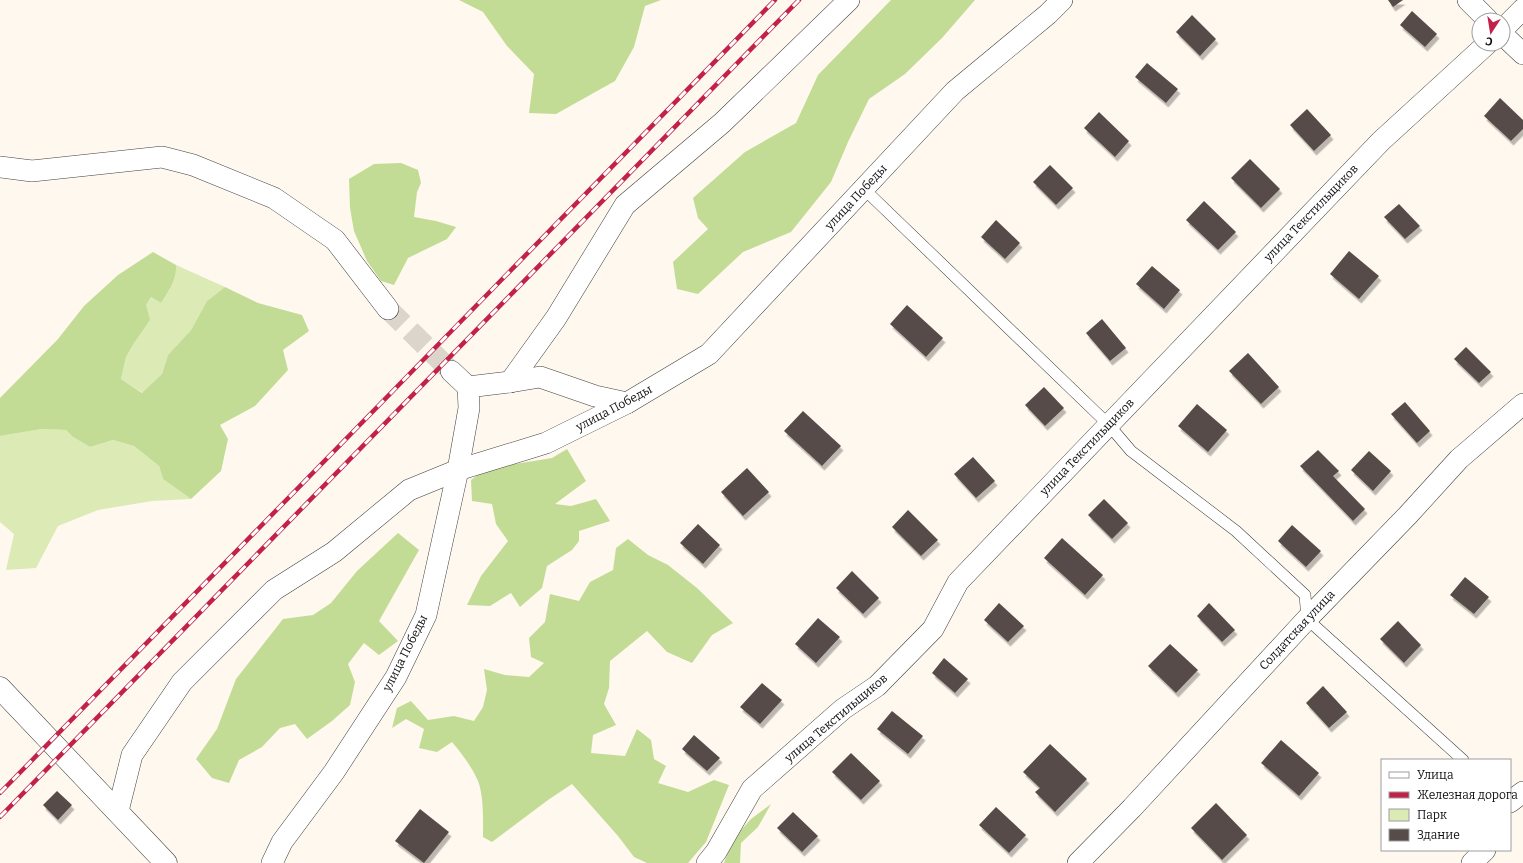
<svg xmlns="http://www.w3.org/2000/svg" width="1523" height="863" viewBox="0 0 1523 863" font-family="Bitter,serif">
	<defs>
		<filter id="shadow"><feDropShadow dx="2.5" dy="4.5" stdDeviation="0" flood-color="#0004"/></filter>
	</defs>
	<rect width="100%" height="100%" fill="#fff8ee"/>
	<!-- green -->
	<g fill="#dceab6">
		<path d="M 176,265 L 225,287 L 207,301 L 191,330 L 168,355 L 162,374 L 143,393 L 121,379 L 126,357 L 134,343 L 146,305 L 151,297 L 161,303 C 170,289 177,281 176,265 Z"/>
		<path d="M 42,429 L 66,430 L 73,437 L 90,447 L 113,440 L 134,446 L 159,466 L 163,479 L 191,499 L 152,501 L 98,510 L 58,526 L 36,568 L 6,570 L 14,534 L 0,522 L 0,436 Z"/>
	</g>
	<!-- forest -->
	<g fill="#c3dc95">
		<path d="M 459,0 L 661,0 L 645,6 L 634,47 L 615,81 L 556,114 L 529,113 L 534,74 L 507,46 L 483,12 Z"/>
		<path d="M 891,0 L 975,0 L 942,38 L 905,74 L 869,99 L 848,142 L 831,182 L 791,232 L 743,252 L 698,294 L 677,289 L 673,262 L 708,229 L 698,218 L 693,198 L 745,152 L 796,123 L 818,75 Z"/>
		<path d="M 401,163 L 418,170 L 421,183 L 417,192 L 414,217 L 436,221 L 456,227 L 447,239 L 408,258 L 394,285 L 381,281 L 367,261 L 354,231 L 350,208 L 349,179 L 374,164 Z"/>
		<path d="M 153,252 L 176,265 C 177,281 169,290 161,303 L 151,297 L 146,305 L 150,320 L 134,343 L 126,357 L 121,379 L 142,393 L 162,374 L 168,355 L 191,330 L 207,301 L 225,287 L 258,303 L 302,315 L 309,331 L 283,350 L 288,370 L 255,406 L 220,425 L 228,439 L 221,471 L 191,499 L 163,479 L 159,466 L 134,446 L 113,440 L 90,447 L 73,437 L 66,430 L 42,429 L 0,436 L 0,398 L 58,339 L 84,306 L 118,275 Z"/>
		<path d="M 567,449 L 586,481 L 555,504 L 571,506 L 596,499 L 610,521 L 579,531 L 579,541 L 572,550 L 547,566 L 542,588 L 520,607 L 511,593 L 490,606 L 467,605 L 481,576 L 508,541 L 496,524 L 492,504 L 472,501 L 471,480 L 483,471 L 515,464 L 552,458 Z"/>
		<path d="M 398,533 L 419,550 L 379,621 L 398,641 L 379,655 L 364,643 L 348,664 L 355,682 L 350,705 L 332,721 L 307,739 L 295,724 L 280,728 L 262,747 L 239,760 L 229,783 L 212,778 L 196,759 L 217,729 L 236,679 L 283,619 L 313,615 L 331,603 L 357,571 Z"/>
		<path d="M 628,539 L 648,555 L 668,565 L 697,588 L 733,623 L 712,635 L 692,663 L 667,652 L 647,631 L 610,661 L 609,688 L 604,704 L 616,725 L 593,735 L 591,753 L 625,756 L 637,729 L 651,740 L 654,759 L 666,766 L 658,783 L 688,792 L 714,780 L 729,785 L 706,842 L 688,863 L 647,863 L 634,857 L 618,836 L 572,784 L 548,800 L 492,842 L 483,837 C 483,822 484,796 478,781 C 472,767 462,754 452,742 L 437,752 L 419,748 L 424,729 L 406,719 L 392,728 L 397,708 L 411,701 L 428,720 L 454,716 L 474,721 L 483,707 L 487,690 L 484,669 L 505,675 L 529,677 L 544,663 L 531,657 L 529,638 L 545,622 L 550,594 L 579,601 L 590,582 L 613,570 L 616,548 Z"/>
		<path d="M 771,804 L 758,827 L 741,843 L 740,863 L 724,863 L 733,839 L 751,819 Z"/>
	</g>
	<!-- building -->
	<g fill="#564c49" filter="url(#shadow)">
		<path d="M 1388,0 L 1403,0 L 1393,7 Z"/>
		<path d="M 1412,11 L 1437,34 L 1425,47 L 1400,25 Z"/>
		<path d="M 1192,15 L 1216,39 L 1200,56 L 1176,32 Z"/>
		<path d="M 1147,63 L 1178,89 L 1166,103 L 1135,77 Z"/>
		<path d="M 1500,98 L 1523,120 L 1523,129 L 1511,141 L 1484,116 Z"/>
		<path d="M 1307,109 L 1331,135 L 1314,151 L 1290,125 Z"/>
		<path d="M 1099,112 L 1129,141 L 1115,157 L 1084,128 Z"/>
		<path d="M 1250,159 L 1280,189 L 1261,208 L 1231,178 Z"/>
		<path d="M 1050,165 L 1073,188 L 1056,205 L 1033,182 Z"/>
		<path d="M 1204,201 L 1236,232 L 1218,250 L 1186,220 Z"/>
		<path d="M 1399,204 L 1420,226 L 1405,239 L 1384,217 Z"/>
		<path d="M 996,220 L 1020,243 L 1005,259 L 981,237 Z"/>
		<path d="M 1349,251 L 1379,276 L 1359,299 L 1330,274 Z"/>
		<path d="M 1152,266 L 1180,290 L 1164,309 L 1136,284 Z"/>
		<path d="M 907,305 L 943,338 L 926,357 L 890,324 Z"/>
		<path d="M 1102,319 L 1126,348 L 1110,361 L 1086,333 Z"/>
		<path d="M 1466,347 L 1491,372 L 1479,383 L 1454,359 Z"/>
		<path d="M 1248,353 L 1279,387 L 1261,404 L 1229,371 Z"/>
		<path d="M 1044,387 L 1064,408 L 1045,426 L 1025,405 Z"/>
		<path d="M 1405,402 L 1430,431 L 1417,443 L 1391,414 Z"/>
		<path d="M 1197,404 L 1227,430 L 1208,452 L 1178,426 Z"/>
		<path d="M 803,411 L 841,446 L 822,466 L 784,431 Z"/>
		<path d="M 1318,450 L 1339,471 L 1333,476 L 1365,509 L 1353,521 L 1300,466 Z"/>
		<path d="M 1369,451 L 1391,471 L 1373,491 L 1351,470 Z"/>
		<path d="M 973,457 L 995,481 L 976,498 L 954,474 Z"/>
		<path d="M 747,468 L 769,492 L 743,516 L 721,492 Z"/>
		<path d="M 1104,499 L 1128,523 L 1112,539 L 1088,515 Z"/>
		<path d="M 908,510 L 938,540 L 921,556 L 892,527 Z"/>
		<path d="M 698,524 L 720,545 L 703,564 L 680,543 Z"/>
		<path d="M 1292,525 L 1321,551 L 1306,567 L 1278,541 Z"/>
		<path d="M 1062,538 L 1103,575 L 1085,595 L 1044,558 Z"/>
		<path d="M 852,571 L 879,598 L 863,614 L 836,588 Z"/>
		<path d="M 1465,577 L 1489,597 L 1474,614 L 1450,595 Z"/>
		<path d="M 999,603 L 1024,626 L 1008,642 L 984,620 Z"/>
		<path d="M 1209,603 L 1235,630 L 1222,642 L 1197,616 Z"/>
		<path d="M 818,618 L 840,637 L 816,663 L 795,644 Z"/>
		<path d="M 1398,621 L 1421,645 L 1404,663 L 1380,639 Z"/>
		<path d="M 1170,644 L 1198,670 L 1176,693 L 1148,666 Z"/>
		<path d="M 944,658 L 968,679 L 955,693 L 932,673 Z"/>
		<path d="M 762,683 L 782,700 L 760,724 L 740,707 Z"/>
		<path d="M 1323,686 L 1347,712 L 1329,728 L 1306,703 Z"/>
		<path d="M 892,711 L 923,736 L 908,754 L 877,729 Z"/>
		<path d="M 694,735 L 720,758 L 707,771 L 682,749 Z"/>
		<path d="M 1281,740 L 1319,773 L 1299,796 L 1261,763 Z"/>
		<path d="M 1050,744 L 1087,779 L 1055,812 L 1035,792 L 1040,788 L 1023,772 Z"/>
		<path d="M 851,753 L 880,781 L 861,800 L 832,772 Z"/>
		<path d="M 57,791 L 72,805 L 58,820 L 43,805 Z"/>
		<path d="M 1216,803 L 1247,835 L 1222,860 L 1191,828 Z"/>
		<path d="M 996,807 L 1026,835 L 1009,853 L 979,825 Z"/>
		<path d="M 420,809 L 449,832 L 424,863 L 395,841 Z"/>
		<path d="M 793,812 L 818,836 L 802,852 L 777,828 Z"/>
	</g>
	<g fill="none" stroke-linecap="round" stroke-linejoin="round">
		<!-- minor-tunnel -->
		<path stroke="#dbd5cc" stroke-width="21" stroke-dasharray="21 10" stroke-linecap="butt" d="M 388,309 L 451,371"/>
		<defs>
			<path id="service" d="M 864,189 L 1108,424 L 1131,451 L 1236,531 L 1305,595 L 1307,619 L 1463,760"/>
			<g id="minor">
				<path d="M 1468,0 L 1488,20"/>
				<path d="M 1503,29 L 1523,9"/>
				<path d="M 1503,35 L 1523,54"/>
				<path d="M 0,167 L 32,171 L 162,157 L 193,165 L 274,198 L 335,240 L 388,309"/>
				<path d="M 510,382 L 556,318 L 625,205 L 722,123 L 849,0"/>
				<path d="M 468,387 L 510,382 L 540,377 L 595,396 L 627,403"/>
				<path d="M 1510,802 L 1523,792"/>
				<path d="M 118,811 L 132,755 L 182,682 L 274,590 L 334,552 L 409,490 L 458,470 L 469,408 L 468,387 L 451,371"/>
				<path d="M 272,863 L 282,842 L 334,772 L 396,677 L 426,615 L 458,470 L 546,443 L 627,403 L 709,354 L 955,91 L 1048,14 L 1062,0"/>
				<path d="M 707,863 L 716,852 L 752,789 L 843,709 L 877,686 L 933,629 L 958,582 L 1381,141 L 1487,44"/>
				<path d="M 1078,863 L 1132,808 L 1307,619 L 1408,515 L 1459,459 L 1523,404"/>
				<path d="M 1472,863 L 1485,850"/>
			</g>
			<path id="tertiary" d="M 0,688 L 166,863"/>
		</defs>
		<!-- service casing -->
		<use href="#service" stroke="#404040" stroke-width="12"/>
		<!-- minor casing -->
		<use href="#minor" stroke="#404040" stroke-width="22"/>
		<!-- tertiary casing -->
		<use href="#tertiary" stroke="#404040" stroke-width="23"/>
		<!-- service -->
		<use href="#service" stroke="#fff" stroke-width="11"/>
		<!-- minor -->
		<use href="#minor" stroke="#fff" stroke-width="21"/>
		<!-- tertiary -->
		<use href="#tertiary" stroke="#fff" stroke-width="22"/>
		<defs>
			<g id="rail">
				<path d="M 0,793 L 775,0"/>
				<path d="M 0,817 L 799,0"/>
			</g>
		</defs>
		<!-- rail casing -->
		<use href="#rail" stroke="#c22149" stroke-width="4.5"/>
		<!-- rail -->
		<use href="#rail" stroke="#fff" stroke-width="3" stroke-dasharray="9" stroke-linecap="butt"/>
	</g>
	<g text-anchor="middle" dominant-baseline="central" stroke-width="4" stroke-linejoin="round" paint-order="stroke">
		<!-- street labels -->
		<g font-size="12" fill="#0d0d0d" stroke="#fff">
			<text transform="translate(856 197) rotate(-47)">улица Победы</text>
			<text transform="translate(1311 213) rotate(-46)">улица Текстильщиков</text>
			<text transform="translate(614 408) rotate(-28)">улица Победы</text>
			<text transform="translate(1087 447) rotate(-46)">улица Текстильщиков</text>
			<text transform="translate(1297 630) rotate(-47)">Солдатская улица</text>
			<text transform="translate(405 653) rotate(-63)">улица Победы</text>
			<text transform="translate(836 718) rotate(-40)">улица Текстильщиков</text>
		</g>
	</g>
	<!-- legend -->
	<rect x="1381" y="759" width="130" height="92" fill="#ffffff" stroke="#9e9e9e"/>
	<rect x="1389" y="772" width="20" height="6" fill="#ffffff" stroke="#9e9e9e"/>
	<text x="1417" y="779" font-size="12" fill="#0d0d0d">Улица</text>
	<rect x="1389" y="792" width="20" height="6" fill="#c22149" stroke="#9e9e9e"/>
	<text x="1417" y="799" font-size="12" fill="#0d0d0d">Железная дорога</text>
	<rect x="1389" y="809" width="20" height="12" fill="#dceab6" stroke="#9e9e9e"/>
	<text x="1417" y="819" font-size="12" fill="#0d0d0d">Парк</text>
	<rect x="1389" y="829" width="20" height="12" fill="#564c49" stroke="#9e9e9e"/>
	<text x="1417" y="839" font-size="12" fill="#0d0d0d">Здание</text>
	<!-- north arrow -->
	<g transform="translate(1491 32) rotate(192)"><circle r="19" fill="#ffffff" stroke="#9e9e9e"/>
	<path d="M0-3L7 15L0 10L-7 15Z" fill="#c22149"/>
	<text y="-6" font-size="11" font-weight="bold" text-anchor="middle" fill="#0d0d0d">С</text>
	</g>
</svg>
